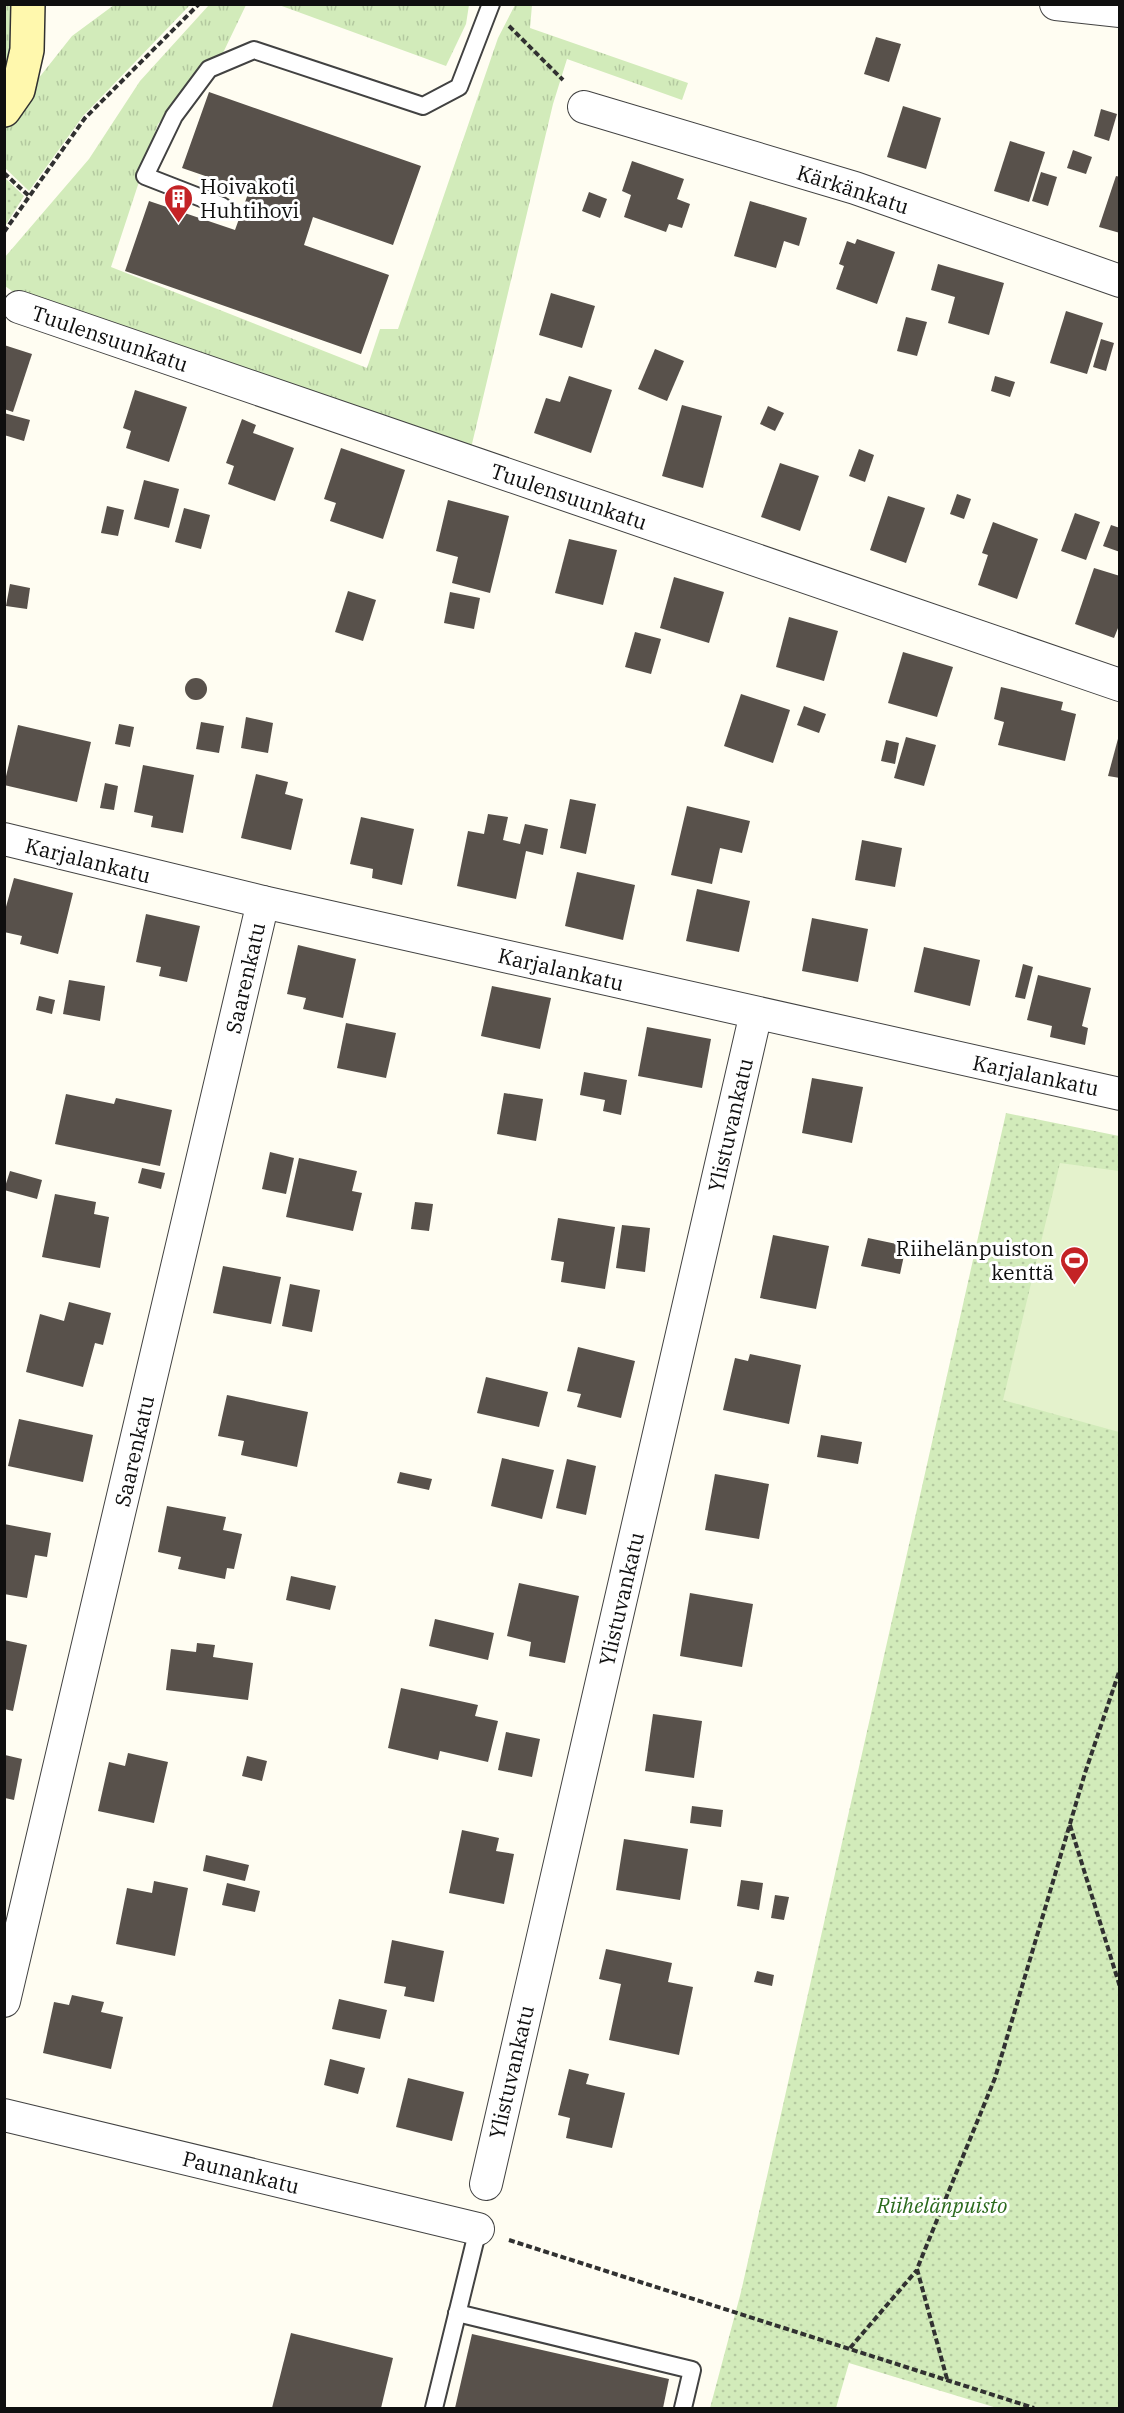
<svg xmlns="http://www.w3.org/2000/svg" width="1124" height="2413" viewBox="0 0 1124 2413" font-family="'IBM Plex Serif',serif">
	<defs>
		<pattern id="grass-tufts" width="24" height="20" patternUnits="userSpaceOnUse" patternTransform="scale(1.5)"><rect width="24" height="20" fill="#d2ebba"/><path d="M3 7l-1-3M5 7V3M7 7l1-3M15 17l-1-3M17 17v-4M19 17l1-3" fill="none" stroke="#b3c89f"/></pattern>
		<pattern id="park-dots" width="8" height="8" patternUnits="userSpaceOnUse" patternTransform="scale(1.5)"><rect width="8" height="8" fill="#d2ebba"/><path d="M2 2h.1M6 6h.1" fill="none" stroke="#b3c89f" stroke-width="1.8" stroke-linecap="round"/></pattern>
	</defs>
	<rect width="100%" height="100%" fill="#fffdf2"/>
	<!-- grass -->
	<g fill="url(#grass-tufts)">
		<path d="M 5,5 L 15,5 L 17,8 L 5,95 Z"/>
		<path d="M 114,5 L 190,5 L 83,116 L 29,191 L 5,168 L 4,122 L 72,36 Z"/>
		<path d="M 209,5 L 246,5 L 222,55 L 158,124 L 111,267 L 367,368 L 380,329 L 398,329 L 498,38 L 515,5 L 532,5 L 530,28 L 688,83 L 682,100 L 567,59 L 553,104 L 471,448 L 19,296 L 5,286 L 5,257 L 89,159 L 140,81 Z"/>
		<path d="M 279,5 L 469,5 L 466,24 L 446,66 Z"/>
	</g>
	<!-- park -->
	<g fill="url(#park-dots)">
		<path d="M 5,178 L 24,196 L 5,226 Z"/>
		<path d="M 1006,1113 L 1119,1136 L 1119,2408 L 997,2408 L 849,2363 L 836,2408 L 710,2408 L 741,2292 Z"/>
	</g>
	<!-- pitch -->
	<path fill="#e4f2cc" d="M 1060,1163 L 1119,1171 L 1119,1432 L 1003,1400 Z"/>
	<!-- building -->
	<g fill="#58514b">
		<path d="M 876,37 L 901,44 L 889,82 L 864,74 Z"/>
		<path d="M 209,92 L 421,166 L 393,245 L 313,217 L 304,245 L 389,275 L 361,354 L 125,271 L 149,201 L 235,230 L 249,191 L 182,168 Z"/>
		<path d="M 903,106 L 941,118 L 926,169 L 887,157 Z"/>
		<path d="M 1101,109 L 1117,114 L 1109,141 L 1094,136 Z"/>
		<path d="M 1010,141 L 1045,152 L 1029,202 L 994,191 Z"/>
		<path d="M 1073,150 L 1092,157 L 1086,174 L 1067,168 Z"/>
		<path d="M 632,161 L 684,179 L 677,199 L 690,204 L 682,228 L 669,224 L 666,232 L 624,217 L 631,195 L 622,191 Z"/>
		<path d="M 1041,172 L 1057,177 L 1048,206 L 1032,201 Z"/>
		<path d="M 1116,176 L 1120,177 L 1120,233 L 1099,227 Z"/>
		<path d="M 589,192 L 607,199 L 600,218 L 582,211 Z"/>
		<path d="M 750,201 L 807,218 L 799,246 L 784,241 L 776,268 L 734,256 Z"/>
		<path d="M 857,239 L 895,252 L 877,304 L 836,289 L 844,266 L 839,264 L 847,241 L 855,244 Z"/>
		<path d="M 938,264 L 1004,283 L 989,335 L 948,323 L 955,297 L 931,290 Z"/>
		<path d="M 551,293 L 595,306 L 582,348 L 539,335 Z"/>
		<path d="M 1066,311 L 1103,323 L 1087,374 L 1050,363 Z"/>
		<path d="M 906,317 L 927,322 L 917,356 L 897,351 Z"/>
		<path d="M 1101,339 L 1114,343 L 1106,371 L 1093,367 Z"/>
		<path d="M 4,345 L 32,354 L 13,412 L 4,409 Z"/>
		<path d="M 655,349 L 684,361 L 667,401 L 638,389 Z"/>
		<path d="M 569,376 L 612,390 L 591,453 L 534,433 L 546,398 L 560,402 Z"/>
		<path d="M 995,376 L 1015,382 L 1010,397 L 991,391 Z"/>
		<path d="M 135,390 L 187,407 L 169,462 L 126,448 L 131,431 L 123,428 Z"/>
		<path d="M 682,405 L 722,416 L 703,488 L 662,476 Z"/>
		<path d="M 768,406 L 784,413 L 775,431 L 760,424 Z"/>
		<path d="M 4,413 L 30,420 L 24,441 L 4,435 Z"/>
		<path d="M 242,419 L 256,425 L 253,433 L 294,448 L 275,501 L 228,484 L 234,466 L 226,463 Z"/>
		<path d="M 341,448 L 405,470 L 383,539 L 330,521 L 336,503 L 324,499 Z"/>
		<path d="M 859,449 L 874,455 L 865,482 L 849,476 Z"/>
		<path d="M 780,463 L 819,476 L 800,531 L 761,517 Z"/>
		<path d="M 144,480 L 179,489 L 169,528 L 134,519 Z"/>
		<path d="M 957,494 L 971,499 L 964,519 L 950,514 Z"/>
		<path d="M 888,496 L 925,508 L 906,563 L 870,550 Z"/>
		<path d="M 448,500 L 509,516 L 490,593 L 452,583 L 458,557 L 436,551 Z"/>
		<path d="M 107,506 L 124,510 L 118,536 L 101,533 Z"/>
		<path d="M 184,508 L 210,515 L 201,549 L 175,542 Z"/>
		<path d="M 1075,513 L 1100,522 L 1086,560 L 1061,551 Z"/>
		<path d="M 993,522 L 1038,539 L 1017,599 L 978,585 L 988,555 L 982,553 Z"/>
		<path d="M 1111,525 L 1120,528 L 1120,552 L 1103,546 Z"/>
		<path d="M 569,539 L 617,550 L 603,605 L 555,593 Z"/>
		<path d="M 1094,568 L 1120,576 L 1120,623 L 1114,638 L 1075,624 Z"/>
		<path d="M 674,577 L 724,592 L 709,643 L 660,628 Z"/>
		<path d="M 10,584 L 30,588 L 27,609 L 6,606 Z"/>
		<path d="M 348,591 L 376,600 L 363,641 L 335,632 Z"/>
		<path d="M 450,592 L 480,598 L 474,629 L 444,623 Z"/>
		<path d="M 789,617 L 838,631 L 824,681 L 776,667 Z"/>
		<path d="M 635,632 L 661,639 L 651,674 L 625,667 Z"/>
		<path d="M 903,652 L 953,667 L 937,717 L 888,703 Z"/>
		<circle cx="196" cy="689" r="11"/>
		<path d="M 1001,687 L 1063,702 L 1061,710 L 1076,714 L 1065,761 L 998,745 L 1004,722 L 994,719 Z"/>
		<path d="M 741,694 L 790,710 L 773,763 L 724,746 Z"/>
		<path d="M 804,706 L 826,714 L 819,733 L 797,725 Z"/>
		<path d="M 246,717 L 273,723 L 268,753 L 241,748 Z"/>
		<path d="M 201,722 L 224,726 L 219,753 L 196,749 Z"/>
		<path d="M 119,724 L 134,727 L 130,747 L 115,744 Z"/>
		<path d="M 18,725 L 91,742 L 77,802 L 4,785 Z"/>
		<path d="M 1119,735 L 1120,735 L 1120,778 L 1108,776 Z"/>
		<path d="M 906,737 L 936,745 L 924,786 L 894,778 Z"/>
		<path d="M 886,740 L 899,743 L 895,764 L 881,761 Z"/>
		<path d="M 143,765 L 194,775 L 183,833 L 151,827 L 153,816 L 134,812 Z"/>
		<path d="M 256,774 L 288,782 L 285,794 L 303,799 L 291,850 L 241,838 Z"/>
		<path d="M 105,783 L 118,786 L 114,810 L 100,808 Z"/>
		<path d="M 570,799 L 596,804 L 586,854 L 560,848 Z"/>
		<path d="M 687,806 L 750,821 L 742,853 L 720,848 L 712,884 L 671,875 Z"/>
		<path d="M 488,814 L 508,817 L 503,840 L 520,844 L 525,824 L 548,829 L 543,855 L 526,851 L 516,899 L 457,886 L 468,831 L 484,834 Z"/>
		<path d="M 361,817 L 414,829 L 402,885 L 372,878 L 373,869 L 350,864 Z"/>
		<path d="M 862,840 L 902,848 L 895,887 L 855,880 Z"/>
		<path d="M 577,872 L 635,885 L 623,940 L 565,926 Z"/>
		<path d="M 14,878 L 73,893 L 58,954 L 20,944 L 22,936 L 4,932 L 4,914 Z"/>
		<path d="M 697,889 L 750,901 L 739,952 L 686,941 Z"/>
		<path d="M 146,914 L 200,926 L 187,982 L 159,976 L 161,967 L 136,962 Z"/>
		<path d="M 812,918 L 868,929 L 858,982 L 802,971 Z"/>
		<path d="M 298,945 L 356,959 L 343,1018 L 303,1009 L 306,998 L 287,994 Z"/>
		<path d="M 924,947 L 980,960 L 970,1006 L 914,992 Z"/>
		<path d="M 1023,964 L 1033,967 L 1025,999 L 1015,997 Z"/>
		<path d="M 1038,975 L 1091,988 L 1082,1026 L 1088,1028 L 1085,1045 L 1050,1037 L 1052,1026 L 1027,1020 Z"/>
		<path d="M 69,980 L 105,986 L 100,1021 L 63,1014 Z"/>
		<path d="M 492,986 L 551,998 L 540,1049 L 481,1036 Z"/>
		<path d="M 39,996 L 55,1000 L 52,1014 L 36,1010 Z"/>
		<path d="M 346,1023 L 396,1033 L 386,1078 L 337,1068 Z"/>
		<path d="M 647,1027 L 711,1039 L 702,1088 L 638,1076 Z"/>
		<path d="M 584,1072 L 627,1080 L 621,1115 L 603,1111 L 605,1100 L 580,1095 Z"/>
		<path d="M 812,1078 L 863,1087 L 852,1143 L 802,1133 Z"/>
		<path d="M 504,1093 L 543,1099 L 536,1141 L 497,1134 Z"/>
		<path d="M 66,1094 L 114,1104 L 116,1098 L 172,1110 L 160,1166 L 55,1144 Z"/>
		<path d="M 270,1152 L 294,1158 L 286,1194 L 262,1189 Z"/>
		<path d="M 299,1158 L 357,1171 L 352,1191 L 362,1193 L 353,1231 L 286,1217 Z"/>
		<path d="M 142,1168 L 165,1173 L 161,1189 L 138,1183 Z"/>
		<path d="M 10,1171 L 42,1180 L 37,1199 L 4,1190 Z"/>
		<path d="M 55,1194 L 96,1202 L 94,1214 L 109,1217 L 100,1268 L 42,1257 Z"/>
		<path d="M 415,1202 L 433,1204 L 429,1231 L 411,1229 Z"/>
		<path d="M 558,1218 L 615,1227 L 605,1289 L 561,1282 L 564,1262 L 551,1260 Z"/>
		<path d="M 622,1225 L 650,1228 L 645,1272 L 616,1268 Z"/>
		<path d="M 773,1235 L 829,1246 L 816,1309 L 760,1298 Z"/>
		<path d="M 868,1238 L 906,1246 L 900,1274 L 861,1266 Z"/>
		<path d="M 223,1266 L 281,1277 L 271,1324 L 213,1313 Z"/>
		<path d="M 290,1284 L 320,1290 L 312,1332 L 282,1326 Z"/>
		<path d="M 69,1302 L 111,1313 L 103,1345 L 95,1343 L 83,1387 L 26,1372 L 40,1314 L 64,1321 Z"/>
		<path d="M 578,1347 L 635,1361 L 621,1418 L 577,1407 L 581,1394 L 567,1391 Z"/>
		<path d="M 750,1354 L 801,1365 L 789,1424 L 723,1410 L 735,1358 L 748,1361 Z"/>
		<path d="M 486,1377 L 548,1392 L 539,1427 L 477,1413 Z"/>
		<path d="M 227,1395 L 308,1412 L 297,1467 L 241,1455 L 244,1441 L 218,1436 Z"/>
		<path d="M 19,1419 L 93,1435 L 83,1482 L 8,1466 Z"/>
		<path d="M 821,1435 L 862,1442 L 858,1464 L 817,1457 Z"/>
		<path d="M 502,1458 L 554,1470 L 542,1519 L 491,1506 Z"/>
		<path d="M 567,1459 L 596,1466 L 586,1515 L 556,1508 Z"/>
		<path d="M 400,1472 L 432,1479 L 429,1490 L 397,1483 Z"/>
		<path d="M 715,1474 L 769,1484 L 759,1539 L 705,1530 Z"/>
		<path d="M 167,1506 L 226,1517 L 223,1530 L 242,1534 L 234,1569 L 227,1568 L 225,1579 L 178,1569 L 181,1557 L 158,1552 Z"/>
		<path d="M 4,1524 L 51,1533 L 47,1557 L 35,1555 L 27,1598 L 4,1594 Z"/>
		<path d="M 291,1576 L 336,1586 L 330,1610 L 286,1600 Z"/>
		<path d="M 519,1583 L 579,1596 L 565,1663 L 529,1656 L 531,1642 L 507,1636 Z"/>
		<path d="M 690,1593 L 753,1604 L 742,1667 L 680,1656 Z"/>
		<path d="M 435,1619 L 494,1633 L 488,1660 L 429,1646 Z"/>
		<path d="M 4,1640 L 27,1645 L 13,1711 L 4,1709 Z"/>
		<path d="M 197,1643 L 215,1645 L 213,1657 L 253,1663 L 248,1700 L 166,1690 L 171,1649 L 196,1652 Z"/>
		<path d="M 401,1688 L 478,1705 L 475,1716 L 498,1721 L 488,1762 L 440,1751 L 438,1760 L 388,1748 Z"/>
		<path d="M 653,1714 L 702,1721 L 694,1778 L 645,1771 Z"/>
		<path d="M 506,1732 L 540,1739 L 532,1777 L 498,1770 Z"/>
		<path d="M 128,1753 L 168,1762 L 154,1823 L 98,1811 L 109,1762 L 125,1766 Z"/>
		<path d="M 5,1755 L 22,1759 L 14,1800 L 5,1798 Z"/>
		<path d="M 247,1756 L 267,1761 L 262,1781 L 242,1776 Z"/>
		<path d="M 692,1806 L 723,1810 L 721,1827 L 690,1823 Z"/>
		<path d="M 462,1830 L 499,1838 L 496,1851 L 514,1854 L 504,1904 L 449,1893 Z"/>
		<path d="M 624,1839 L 688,1849 L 680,1900 L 616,1890 Z"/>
		<path d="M 206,1855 L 249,1865 L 245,1881 L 203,1871 Z"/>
		<path d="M 741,1880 L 763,1883 L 759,1910 L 737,1906 Z"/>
		<path d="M 154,1881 L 188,1888 L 175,1956 L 116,1944 L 127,1888 L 152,1893 Z"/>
		<path d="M 227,1883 L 260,1891 L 255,1912 L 222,1905 Z"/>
		<path d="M 775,1895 L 789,1897 L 784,1920 L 771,1918 Z"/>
		<path d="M 392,1940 L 444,1951 L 434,2002 L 404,1996 L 406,1987 L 384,1983 Z"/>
		<path d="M 606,1949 L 672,1963 L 668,1982 L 693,1987 L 679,2055 L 609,2040 L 621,1984 L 599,1979 Z"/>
		<path d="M 757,1971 L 774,1975 L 772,1986 L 754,1982 Z"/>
		<path d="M 72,1995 L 104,2002 L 101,2012 L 123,2017 L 111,2069 L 43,2053 L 54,2002 L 69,2005 Z"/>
		<path d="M 339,1999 L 387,2010 L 380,2039 L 332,2029 Z"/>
		<path d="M 330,2059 L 365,2068 L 358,2094 L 324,2085 Z"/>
		<path d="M 569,2069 L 589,2074 L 586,2084 L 625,2093 L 612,2148 L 566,2138 L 570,2118 L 558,2115 Z"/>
		<path d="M 408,2078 L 464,2092 L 452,2141 L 396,2127 Z"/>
		<path d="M 291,2333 L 393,2358 L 381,2408 L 272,2408 Z"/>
		<path d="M 472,2334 L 669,2379 L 663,2408 L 455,2408 Z"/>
	</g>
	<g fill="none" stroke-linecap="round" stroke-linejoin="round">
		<defs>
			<g id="lane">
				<path d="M 222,206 L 145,176 L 174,116 L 209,69 L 254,50 L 423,106 L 459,87 L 491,4"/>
				<path d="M 457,2313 L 692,2370 L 683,2408"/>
				<path d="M 434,2408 L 478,2229"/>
			</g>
			<g id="street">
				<path d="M 1056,4 L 1120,11"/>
				<path d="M 584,107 L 855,188 L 1120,281"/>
				<path d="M 19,307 L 1120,685"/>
				<path d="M 4,839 L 263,902 L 1120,1094"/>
				<path d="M 4,2001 L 263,902"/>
				<path d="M 4,2115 L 478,2229"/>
				<path d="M 486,2184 L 756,1013"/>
			</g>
			<path id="secondary" d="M 4,110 L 18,90 L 27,50 L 28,4"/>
		</defs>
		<!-- lane casing -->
		<use href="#lane" stroke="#424242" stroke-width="20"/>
		<!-- street casing -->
		<use href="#street" stroke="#424242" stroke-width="34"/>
		<!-- secondary casing -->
		<use href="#secondary" stroke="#313131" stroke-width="36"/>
		<!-- path -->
		<g stroke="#313131" stroke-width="4" stroke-dasharray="6 3" stroke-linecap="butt">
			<path d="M 509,26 L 563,80"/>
			<path d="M 4,173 L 29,196"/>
			<path d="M 4,232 L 85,118 L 199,4"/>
			<path d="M 1070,1825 L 1120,1987"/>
			<path d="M 509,2240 L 1034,2408"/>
			<path d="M 850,2348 L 917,2270"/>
			<path d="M 947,2379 L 917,2269 L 995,2078 L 1085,1773 L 1120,1669"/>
		</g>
		<!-- lane -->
		<use href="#lane" stroke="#fff" stroke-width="16"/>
		<!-- street -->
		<use href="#street" stroke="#fff" stroke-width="32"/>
		<!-- secondary -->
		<use href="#secondary" stroke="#fff8ad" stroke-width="33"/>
	</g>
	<!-- icons -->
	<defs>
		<symbol id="building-pin" viewBox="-11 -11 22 30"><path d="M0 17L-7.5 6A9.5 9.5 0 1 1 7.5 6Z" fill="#c42326" stroke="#fff"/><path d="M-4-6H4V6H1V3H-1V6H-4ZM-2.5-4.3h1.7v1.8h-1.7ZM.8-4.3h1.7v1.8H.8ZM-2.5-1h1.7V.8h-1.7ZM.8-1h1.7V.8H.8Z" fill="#fff"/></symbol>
		<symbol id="stadium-pin" viewBox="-11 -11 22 30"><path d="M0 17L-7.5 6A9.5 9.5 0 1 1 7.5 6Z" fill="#c42326" stroke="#fff"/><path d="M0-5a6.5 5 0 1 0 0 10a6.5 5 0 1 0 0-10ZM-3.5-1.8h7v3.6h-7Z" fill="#fff"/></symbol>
	</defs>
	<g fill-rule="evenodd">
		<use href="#building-pin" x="162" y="182" width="33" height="45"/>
		<use href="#stadium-pin" x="1058" y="1244" width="33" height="45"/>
	</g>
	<g text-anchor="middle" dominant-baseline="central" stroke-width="6" stroke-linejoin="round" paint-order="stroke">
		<!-- poi labels -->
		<g font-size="21" fill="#0f0f0f" stroke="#fff" text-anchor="start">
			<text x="200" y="186">Hoivakoti<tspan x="200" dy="24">Huhtihovi</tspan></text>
			<text x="1054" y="1248" text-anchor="end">Riihelänpuiston<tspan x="1054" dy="24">kenttä</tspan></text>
		</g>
		<!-- street labels -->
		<g font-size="21" fill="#0f0f0f" stroke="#fff">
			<text transform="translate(853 189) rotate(18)">Kärkänkatu</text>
			<text transform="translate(110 338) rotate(19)">Tuulensuunkatu</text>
			<text transform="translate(569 496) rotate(19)">Tuulensuunkatu</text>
			<text transform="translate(88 860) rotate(14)">Karjalankatu</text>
			<text transform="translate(561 969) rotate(13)">Karjalankatu</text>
			<text transform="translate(245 978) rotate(-77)">Saarenkatu</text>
			<text transform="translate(1036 1075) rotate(12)">Karjalankatu</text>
			<text transform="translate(730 1125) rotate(-77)">Ylistuvankatu</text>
			<text transform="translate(134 1451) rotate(-77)">Saarenkatu</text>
			<text transform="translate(621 1599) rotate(-77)">Ylistuvankatu</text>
			<text transform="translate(511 2072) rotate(-77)">Ylistuvankatu</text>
			<text transform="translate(241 2172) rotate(14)">Paunankatu</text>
		</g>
		<!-- park labels -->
		<g font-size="21" font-style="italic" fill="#2b6a1d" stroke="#fff">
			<text x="942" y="2205">Riihelänpuisto</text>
		</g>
	</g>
	<!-- border -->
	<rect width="1124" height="2413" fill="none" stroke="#0f0f0f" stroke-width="12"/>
</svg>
